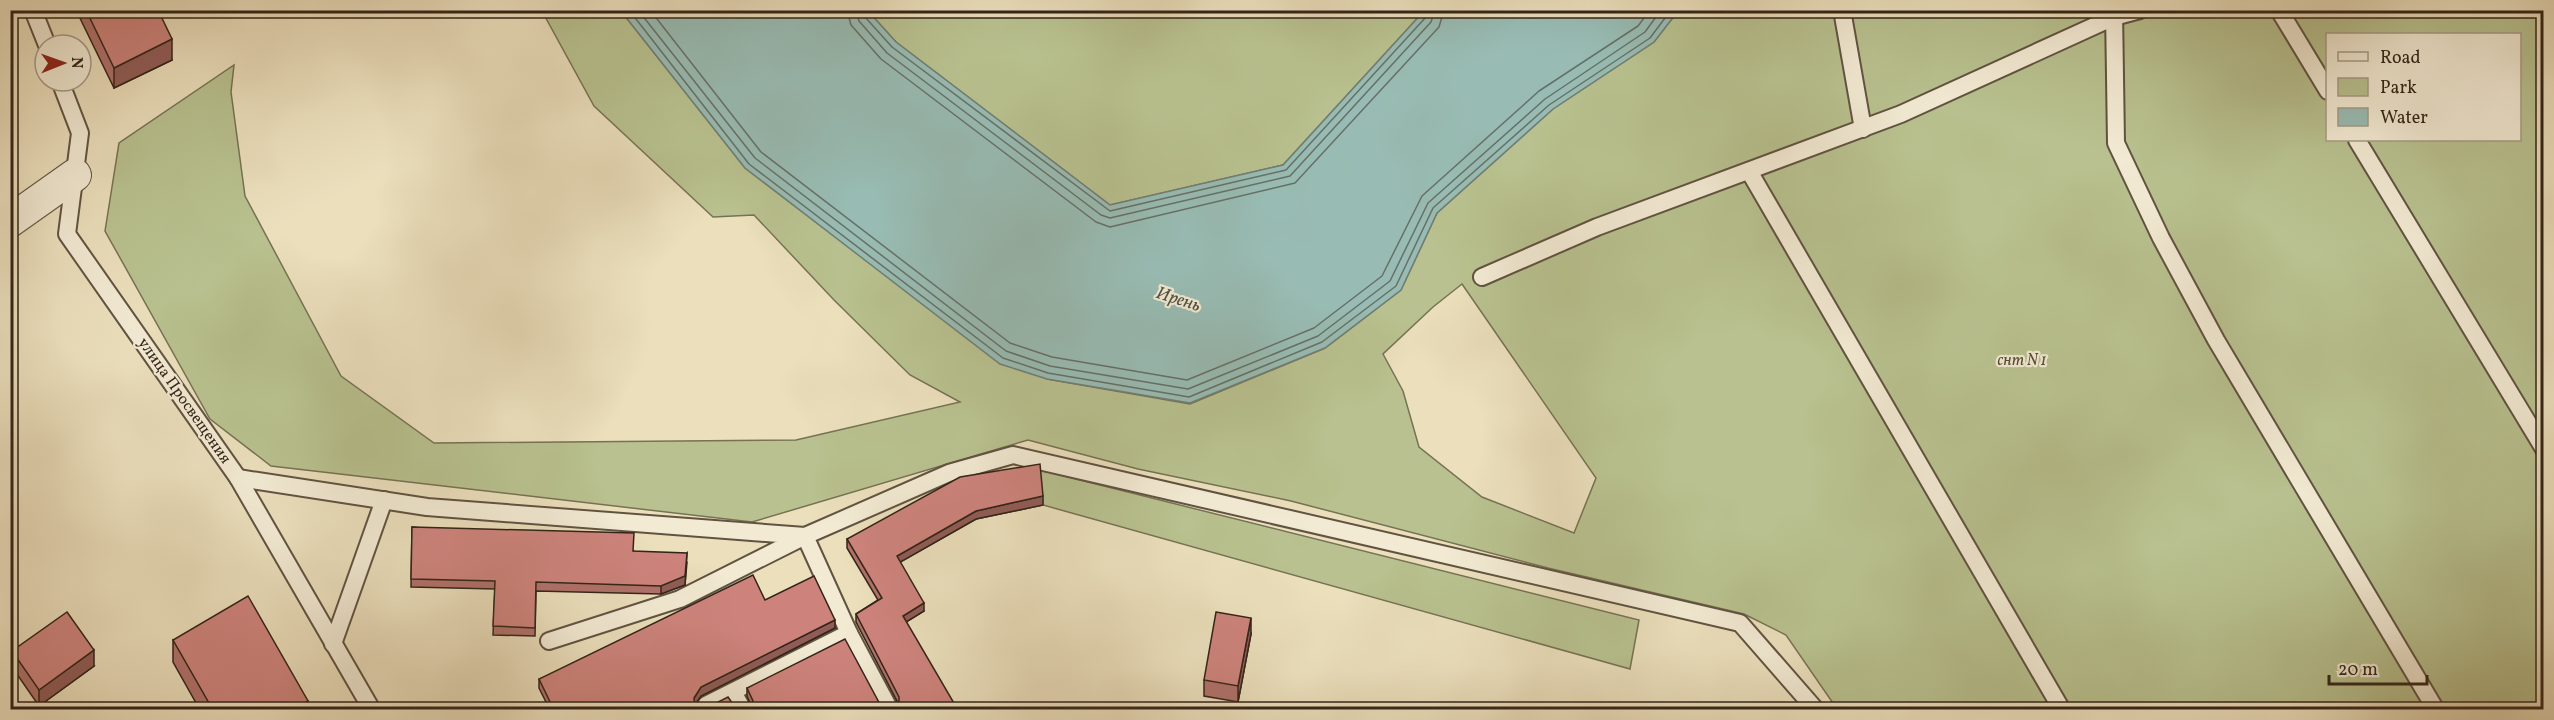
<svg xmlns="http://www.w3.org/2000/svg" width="2554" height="720" viewBox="0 0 2554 720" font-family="Vollkorn,serif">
	<rect width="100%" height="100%" fill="#ebdfbc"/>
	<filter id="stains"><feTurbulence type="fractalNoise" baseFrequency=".00333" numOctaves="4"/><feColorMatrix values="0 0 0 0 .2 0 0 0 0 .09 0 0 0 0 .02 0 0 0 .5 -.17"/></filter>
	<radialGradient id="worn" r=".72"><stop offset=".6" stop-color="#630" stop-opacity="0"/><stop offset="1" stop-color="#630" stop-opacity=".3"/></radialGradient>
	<!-- green -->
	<g fill="#b8c18f" stroke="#767254" stroke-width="1.5" fill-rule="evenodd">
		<path d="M 542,11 L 621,11 L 745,168 L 846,245 L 1047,379 L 1190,404 L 1325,348 L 1401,290 L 1437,213 L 1553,109 L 1654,42 L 1678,11 L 2543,11 L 2543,709 L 1837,709 L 1786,635 L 1744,614 L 1548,568 L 1291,501 L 1138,469 L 1028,440 L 752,522 L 271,466 L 210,419 L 105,231 L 119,143 L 234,65 L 231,92 L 245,196 L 341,376 L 434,443 L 796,440 L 960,402 L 910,375 L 834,300 L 754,215 L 713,217 L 594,106 ZM 2328,34 L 2520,34 L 2520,140 L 2328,140 ZM 1462,284 L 1596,478 L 1574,533 L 1482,497 L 1419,447 L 1403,391 L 1383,354 L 1433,307 Z"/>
		<path d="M 868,11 L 1424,11 L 1283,165 L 1110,205 L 896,42 Z"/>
		<path d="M 1040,470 L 1639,620 L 1630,669 L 1043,505 Z"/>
	</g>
	<!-- water -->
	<path fill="#98bcb4" stroke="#707f76" stroke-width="1.5" d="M 621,11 L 868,11 L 896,42 L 1110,205 L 1283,165 L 1424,11 L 1678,11 L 1654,42 L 1553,109 L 1437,213 L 1401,290 L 1325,348 L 1190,403 L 1047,379 L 1000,364 L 745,168 Z"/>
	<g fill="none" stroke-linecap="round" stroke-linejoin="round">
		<!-- shore -->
		<g stroke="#667066" stroke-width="1.5">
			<path d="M 629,10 L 749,164 L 1003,358 L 1048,373 L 1189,397 L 1322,342 L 1396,286 L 1433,208 L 1549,105 L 1650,38 L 1671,10"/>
			<path d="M 638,10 L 755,158 L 1006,351 L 1050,366 L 1188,389 L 1318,336 L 1390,281 L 1428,203 L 1545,99 L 1645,32 L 1661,10"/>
			<path d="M 650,10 L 761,152 L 1010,343 L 1052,357 L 1187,380 L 1314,328 L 1382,276 L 1422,196 L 1539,91 L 1638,26 L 1650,10"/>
			<path d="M 847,10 L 851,25 L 881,59 L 1096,222 L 1110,227 L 1295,183 L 1439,27 L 1444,10"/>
			<path d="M 856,10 L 859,21 L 887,53 L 1101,215 L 1110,218 L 1290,176 L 1431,22 L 1435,10"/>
			<path d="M 864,10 L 865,17 L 892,47 L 1110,211 L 1286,170 L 1426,17 L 1427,10"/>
		</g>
		<defs>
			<g id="lane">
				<path d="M 33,10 L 47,45"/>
				<path d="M 1842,10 L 1863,129"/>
				<path d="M 2114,10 L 2116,143 L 2161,238 L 2216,340 L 2436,710"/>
				<path d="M 2279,10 L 2328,91"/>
				<path d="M 60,81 L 80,133 L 67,234 L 238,478 L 372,710"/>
				<path d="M 2357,140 L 2544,449"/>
				<path d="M 1749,171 L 2062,710"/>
				<path d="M 1482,277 L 1597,227 L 1901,114 L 2114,17 L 2140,10"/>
				<path d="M 238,478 L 427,507 L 805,536 L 680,599 L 549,641"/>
				<path d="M 849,633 L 890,710"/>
				<path d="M 333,644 L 384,500"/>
				<path d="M 733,692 L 743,710"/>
				<path d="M 704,710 L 706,705 L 849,633 L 805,536 L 949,473 L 1013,455 L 1740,623 L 1816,710"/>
			</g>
			<path id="street" d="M 10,221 L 75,175"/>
		</defs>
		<!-- lane casing -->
		<use href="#lane" stroke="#615341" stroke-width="20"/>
		<!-- street casing -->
		<use href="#street" stroke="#615341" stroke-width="34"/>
		<!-- lane -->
		<use href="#lane" stroke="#f2ead3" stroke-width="16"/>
		<!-- street -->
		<use href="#street" stroke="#f2ead3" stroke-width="32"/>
	</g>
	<!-- wall -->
	<g fill="#b0716b" stroke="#332418" stroke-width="1.5">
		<path d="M 76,10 L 158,10 L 172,60 L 114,88 Z"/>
		<path d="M 1043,505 L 976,519 L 900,562 L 924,611 L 906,622 L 899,707 L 899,705 L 856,622 L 856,614 L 878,600 L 847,548 L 847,539 Z"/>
		<path d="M 412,527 L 633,551 L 687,562 L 685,585 L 661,594 L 536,591 L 535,636 L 493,635 L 495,589 L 411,587 Z"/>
		<path d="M 765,600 L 835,628 L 701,696 L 695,705 L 695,708 L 700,710 L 550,710 L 539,688 L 539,679 Z"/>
		<path d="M 1251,634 L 1238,702 L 1204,696 L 1204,680 Z"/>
		<path d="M 173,640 L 308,710 L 200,710 L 173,662 Z"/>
		<path d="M 12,651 L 94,666 L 39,706 L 12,667 Z"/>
		<path d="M 747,688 L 881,706 L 751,705 L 747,696 Z"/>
	</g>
	<!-- shaded-wall -->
	<g fill="#905c57" stroke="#332418" stroke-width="1.5">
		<path d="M 172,39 L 172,60 L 114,88 L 114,68 Z"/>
		<path d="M 1043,496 L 1043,505 L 976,519 L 897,564 L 897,556 L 976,511 Z"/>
		<path d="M 687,553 L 685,585 L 661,594 L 661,586 Z"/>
		<path d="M 924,603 L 924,611 L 903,624 L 903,616 Z"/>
		<path d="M 1251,618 L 1251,634 L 1238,702 L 1238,686 Z"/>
		<path d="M 835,620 L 835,628 L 701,696 L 694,706 L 694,698 L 701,687 Z"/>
		<path d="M 94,650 L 94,666 L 39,706 L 39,690 Z"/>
		<path d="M 308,701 L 308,710 L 292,710 Z"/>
	</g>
	<!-- building -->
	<g fill="#cd837c" stroke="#332418" stroke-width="1.5">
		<path d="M 86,10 L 158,10 L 172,39 L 114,68 Z"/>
		<path d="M 1040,464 L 1043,496 L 976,511 L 897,556 L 924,603 L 903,616 L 958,710 L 896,710 L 899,707 L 899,697 L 856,614 L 882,598 L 847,539 L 960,477 Z"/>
		<path d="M 412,527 L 634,533 L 633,551 L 687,553 L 685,576 L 661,586 L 536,582 L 535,628 L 493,626 L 495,581 L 411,579 Z"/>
		<path d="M 753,575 L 765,600 L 814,576 L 835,620 L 701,687 L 694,698 L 695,708 L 700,710 L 554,710 L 539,679 Z"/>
		<path d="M 248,596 L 308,701 L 292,710 L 213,710 L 173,640 Z"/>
		<path d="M 67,612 L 94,650 L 39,690 L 12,651 Z"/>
		<path d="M 1216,612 L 1251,618 L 1238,686 L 1204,680 Z"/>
		<path d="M 845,639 L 881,706 L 884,710 L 748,710 L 753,701 L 747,688 Z"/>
		<path d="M 728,697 L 737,710 L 709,710 L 714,704 Z"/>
	</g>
	<g text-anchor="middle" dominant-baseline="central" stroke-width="4.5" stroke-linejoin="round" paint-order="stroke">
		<!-- park labels -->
		<g font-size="16" font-style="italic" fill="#544b36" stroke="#f2ead3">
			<text x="2022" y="361">снт N 1</text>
		</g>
		<!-- street labels -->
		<g font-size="16" fill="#332418" stroke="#f2ead3">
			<text transform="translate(184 401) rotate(55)">улица Просвещения</text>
		</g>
		<!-- water labels -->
		<g font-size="18" font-style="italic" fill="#515247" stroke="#f2ead3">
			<text transform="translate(1178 300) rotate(18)">Ирень</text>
		</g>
	</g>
	<!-- margin -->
	<rect width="2554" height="720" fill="none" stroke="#ebdfbc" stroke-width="36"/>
	<rect x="12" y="12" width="2530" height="696" fill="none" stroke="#332418" stroke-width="3"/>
	<rect x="18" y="18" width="2518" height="684" fill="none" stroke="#332418" stroke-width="1.5"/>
	<!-- legend -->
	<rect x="2326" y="33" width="195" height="108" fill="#f2ead3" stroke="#a69b88" stroke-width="1.5"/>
	<rect x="2338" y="52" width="30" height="9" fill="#f2ead3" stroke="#a69b88" stroke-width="1.5"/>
	<text x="2380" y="63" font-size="18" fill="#332418">Road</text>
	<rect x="2338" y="78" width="30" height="18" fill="#b8c18f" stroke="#a69b88" stroke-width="1.5"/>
	<text x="2380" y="93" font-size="18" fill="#332418">Park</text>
	<rect x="2338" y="108" width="30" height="18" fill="#98bcb4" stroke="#a69b88" stroke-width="1.5"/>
	<text x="2380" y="123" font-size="18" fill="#332418">Water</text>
	<!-- north arrow -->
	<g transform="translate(63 63) rotate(89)"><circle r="28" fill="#f2ead3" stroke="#a69b88" stroke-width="1.5"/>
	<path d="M0-4.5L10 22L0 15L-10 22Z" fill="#8f2418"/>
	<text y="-9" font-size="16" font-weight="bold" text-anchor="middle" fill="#332418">N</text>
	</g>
	<!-- scale -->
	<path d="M2329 675v9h98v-9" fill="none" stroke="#332418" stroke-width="3"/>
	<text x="2338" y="675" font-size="18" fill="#332418" stroke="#f2ead3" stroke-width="4.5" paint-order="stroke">20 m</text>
	<rect width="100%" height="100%" filter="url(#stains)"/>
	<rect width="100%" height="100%" fill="url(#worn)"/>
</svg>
